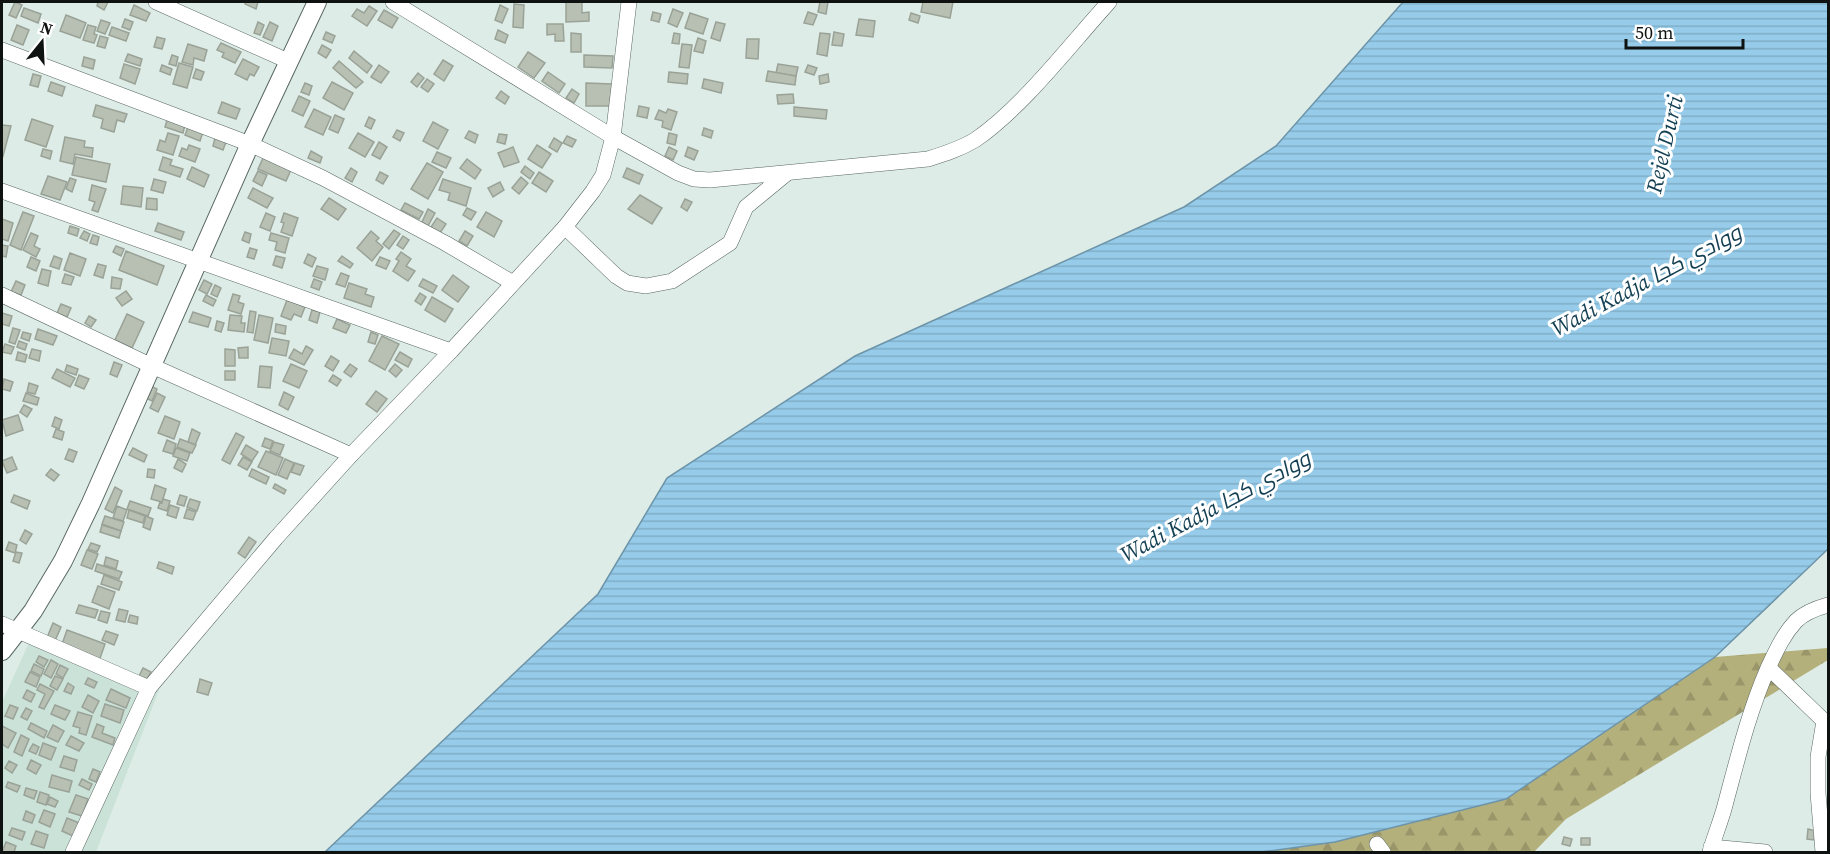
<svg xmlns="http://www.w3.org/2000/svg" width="1830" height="854" viewBox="0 0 1830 854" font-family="'Source Serif 4',Cairo,serif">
	<defs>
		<pattern id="forest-firs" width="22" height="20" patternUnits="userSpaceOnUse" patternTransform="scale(1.5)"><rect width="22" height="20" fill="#b4b07c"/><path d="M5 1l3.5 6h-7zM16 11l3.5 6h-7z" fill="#9a966a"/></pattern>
		<pattern id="water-rules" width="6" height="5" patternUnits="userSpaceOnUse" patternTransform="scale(1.5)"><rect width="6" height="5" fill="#96cbe9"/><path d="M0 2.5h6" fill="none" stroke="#80adc7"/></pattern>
	</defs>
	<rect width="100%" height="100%" fill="#ddece6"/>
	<!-- built -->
	<path fill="#cae2d8" d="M 29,643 L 159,690 L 96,852 L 2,852 L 2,702 Z"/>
	<!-- forest -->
	<path fill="url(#forest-firs)" d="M 1828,648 L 1828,660 L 1566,819 L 1534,852 L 1262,852 L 1335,842 L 1506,799 L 1715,657 Z"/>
	<!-- water -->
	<path fill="url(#water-rules)" stroke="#6d94a8" stroke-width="1.5" d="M 1403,2 L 1828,2 L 1828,549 L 1715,657 L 1506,799 L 1335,842 L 1262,852 L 325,852 L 598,594 L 667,478 L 855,356 L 1184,207 L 1276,146 Z"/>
	<!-- building -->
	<g fill="#b8c0b4" stroke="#9aa297" stroke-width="1.5">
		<path d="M 15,2 L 22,5 L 16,18 L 9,15 Z"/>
		<path d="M 98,2 L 108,2 L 104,10 L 97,6 Z"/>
		<path d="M 246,2 L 258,2 L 256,9 L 245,4 Z"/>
		<path d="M 566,2 L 582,2 L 582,13 L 589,12 L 589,21 L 566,22 Z"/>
		<path d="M 820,2 L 828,2 L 826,14 L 818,12 Z"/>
		<path d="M 923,2 L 953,2 L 950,18 L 921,12 Z"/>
		<path d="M 514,4 L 524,5 L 523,28 L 513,27 Z"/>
		<path d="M 134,5 L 150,13 L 146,21 L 130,15 Z"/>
		<path d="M 500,5 L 508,9 L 502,23 L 495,20 Z"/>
		<path d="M 369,6 L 377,11 L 367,26 L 352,16 L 357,9 L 364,13 Z"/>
		<path d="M 24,8 L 41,14 L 38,23 L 21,16 Z"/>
		<path d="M 673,9 L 683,13 L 677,27 L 668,23 Z"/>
		<path d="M 384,10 L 398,18 L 392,28 L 378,20 Z"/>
		<path d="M 653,12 L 661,14 L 659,22 L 651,20 Z"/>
		<path d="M 808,12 L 817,15 L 813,25 L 804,23 Z"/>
		<path d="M 690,13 L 708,19 L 703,34 L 685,28 Z"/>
		<path d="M 911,13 L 920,16 L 918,23 L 909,20 Z"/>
		<path d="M 66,15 L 86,23 L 80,38 L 60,31 Z"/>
		<path d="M 125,19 L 133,22 L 130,30 L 122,27 Z"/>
		<path d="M 859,19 L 875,21 L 873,37 L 856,35 Z"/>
		<path d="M 101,20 L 110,23 L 105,34 L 97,31 Z"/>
		<path d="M 258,22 L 264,25 L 260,35 L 254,33 Z"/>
		<path d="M 270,22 L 278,26 L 272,41 L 263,37 Z"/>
		<path d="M 716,22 L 725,24 L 720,41 L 711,38 Z"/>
		<path d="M 547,24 L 563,24 L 564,41 L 555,41 L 555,34 L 547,35 Z"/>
		<path d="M 17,25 L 29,30 L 23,45 L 11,40 Z"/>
		<path d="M 88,25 L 96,27 L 94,34 L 97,35 L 94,43 L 83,40 Z"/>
		<path d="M 112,27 L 129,33 L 126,41 L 109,35 Z"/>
		<path d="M 498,30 L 508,35 L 505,43 L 495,39 Z"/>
		<path d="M 326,32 L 335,36 L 332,43 L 323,39 Z"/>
		<path d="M 834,32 L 844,34 L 842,46 L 832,45 Z"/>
		<path d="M 571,33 L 581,34 L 581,52 L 571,52 Z"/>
		<path d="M 674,33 L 680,34 L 679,44 L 672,43 Z"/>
		<path d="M 820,33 L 830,34 L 827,56 L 817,54 Z"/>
		<path d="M 100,36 L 108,38 L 105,48 L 97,46 Z"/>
		<path d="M 157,37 L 165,39 L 162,49 L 154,47 Z"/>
		<path d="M 698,38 L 706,41 L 703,53 L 694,51 Z"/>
		<path d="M 747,39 L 759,39 L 758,59 L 746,58 Z"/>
		<path d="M 221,43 L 241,52 L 235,63 L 222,57 L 224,53 L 217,50 Z"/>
		<path d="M 188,44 L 207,50 L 204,61 L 194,58 L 193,65 L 182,62 Z"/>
		<path d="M 682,44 L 692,45 L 689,68 L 679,67 Z"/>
		<path d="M 322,45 L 331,50 L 326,58 L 318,53 Z"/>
		<path d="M 354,51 L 372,66 L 367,73 L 349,58 Z"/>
		<path d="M 528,52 L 545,63 L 534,78 L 518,67 Z"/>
		<path d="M 128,54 L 142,59 L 140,66 L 125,61 Z"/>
		<path d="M 172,55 L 178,57 L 176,66 L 169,64 Z"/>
		<path d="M 584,55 L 613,56 L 612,68 L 584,67 Z"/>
		<path d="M 84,57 L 95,60 L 93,69 L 82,66 Z"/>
		<path d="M 243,59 L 259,67 L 254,76 L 250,74 L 247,80 L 235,74 Z"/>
		<path d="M 443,60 L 453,66 L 444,81 L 434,74 Z"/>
		<path d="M 339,61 L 363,82 L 356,88 L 333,68 Z"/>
		<path d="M 179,63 L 193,67 L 187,88 L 173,84 Z"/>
		<path d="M 124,64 L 140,69 L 135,84 L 120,78 Z"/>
		<path d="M 778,64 L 798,67 L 796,76 L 776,73 Z"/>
		<path d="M 162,65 L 172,69 L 170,75 L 160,71 Z"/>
		<path d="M 379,65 L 389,72 L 381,83 L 371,77 Z"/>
		<path d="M 808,65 L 817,68 L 814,75 L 805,72 Z"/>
		<path d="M 196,69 L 204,72 L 201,80 L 193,78 Z"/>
		<path d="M 768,71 L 796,76 L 795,85 L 766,81 Z"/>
		<path d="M 548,72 L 565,84 L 559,93 L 542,81 Z"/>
		<path d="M 669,72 L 688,74 L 687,84 L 668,82 Z"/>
		<path d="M 418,73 L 424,78 L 417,87 L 411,82 Z"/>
		<path d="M 33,74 L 41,76 L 38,87 L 30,85 Z"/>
		<path d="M 828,74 L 829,82 L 820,84 L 819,76 Z"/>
		<path d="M 427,79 L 434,84 L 428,92 L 421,87 Z"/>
		<path d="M 704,79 L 723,83 L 721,93 L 702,88 Z"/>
		<path d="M 51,82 L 65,87 L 62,96 L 48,91 Z"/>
		<path d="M 332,82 L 353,93 L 344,110 L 323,98 Z"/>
		<path d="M 305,83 L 312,86 L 309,95 L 301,92 Z"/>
		<path d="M 586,83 L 612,84 L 611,106 L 586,106 Z"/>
		<path d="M 572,89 L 579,94 L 574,103 L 566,98 Z"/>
		<path d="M 501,91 L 509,97 L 505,104 L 496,98 Z"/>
		<path d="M 793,94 L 794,103 L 778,104 L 777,95 Z"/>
		<path d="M 299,96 L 310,101 L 303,116 L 292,111 Z"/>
		<path d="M 222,102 L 240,109 L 236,119 L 218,113 Z"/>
		<path d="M 96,105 L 127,114 L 124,122 L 117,120 L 114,132 L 101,128 L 103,119 L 93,116 Z"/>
		<path d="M 639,106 L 649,108 L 647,118 L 637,116 Z"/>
		<path d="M 794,107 L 827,110 L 826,119 L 794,116 Z"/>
		<path d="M 314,109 L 331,117 L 323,135 L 305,127 Z"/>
		<path d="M 668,109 L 677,112 L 671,130 L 662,127 L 663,121 L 655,119 L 659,110 L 666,113 Z"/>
		<path d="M 335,115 L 344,119 L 338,133 L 329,129 Z"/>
		<path d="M 369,117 L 375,120 L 371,129 L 365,126 Z"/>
		<path d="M 32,119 L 53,126 L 46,147 L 25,140 Z"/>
		<path d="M 167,120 L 185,125 L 183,133 L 165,127 Z"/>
		<path d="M 433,122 L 448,130 L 438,149 L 423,141 Z"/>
		<path d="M 2,125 L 11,126 L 3,156 L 2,155 Z"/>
		<path d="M 188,127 L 203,132 L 200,141 L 185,135 Z"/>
		<path d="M 704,128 L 713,131 L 711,138 L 702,135 Z"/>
		<path d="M 397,130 L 404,133 L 400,141 L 393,137 Z"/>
		<path d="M 469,131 L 478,135 L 475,143 L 465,138 Z"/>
		<path d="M 168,133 L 179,136 L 173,155 L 157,150 L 160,140 L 165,142 Z"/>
		<path d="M 358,133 L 374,142 L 365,157 L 349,148 Z"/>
		<path d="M 669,133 L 677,135 L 675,145 L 667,143 Z"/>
		<path d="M 499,134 L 507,135 L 505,144 L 497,142 Z"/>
		<path d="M 567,136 L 576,140 L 572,147 L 563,143 Z"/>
		<path d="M 65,137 L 85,141 L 84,147 L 93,148 L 92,157 L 75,154 L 73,164 L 60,161 Z"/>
		<path d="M 215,138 L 226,142 L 223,150 L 213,146 Z"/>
		<path d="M 554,138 L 562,143 L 557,152 L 549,147 Z"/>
		<path d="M 379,142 L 387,147 L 380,159 L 372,155 Z"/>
		<path d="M 189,145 L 200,149 L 195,162 L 179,156 L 182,148 L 187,150 Z"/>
		<path d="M 537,145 L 551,154 L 542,168 L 528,159 Z"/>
		<path d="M 513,147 L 519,162 L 504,167 L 498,153 Z"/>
		<path d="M 669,147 L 677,151 L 673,160 L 665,156 Z"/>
		<path d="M 688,147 L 698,151 L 694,160 L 685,156 Z"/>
		<path d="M 43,149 L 52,151 L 50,159 L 41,156 Z"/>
		<path d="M 311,151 L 322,157 L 320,163 L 308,158 Z"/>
		<path d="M 437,152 L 451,158 L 446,168 L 432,162 Z"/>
		<path d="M 76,157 L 110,164 L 106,182 L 72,175 Z"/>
		<path d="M 163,157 L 172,160 L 170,165 L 183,169 L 180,177 L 159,170 Z"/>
		<path d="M 263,158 L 291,170 L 286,181 L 258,169 Z"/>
		<path d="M 467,159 L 481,170 L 475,179 L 460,168 Z"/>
		<path d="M 427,163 L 443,172 L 428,199 L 411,189 Z"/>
		<path d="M 525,166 L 534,173 L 530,179 L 521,172 Z"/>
		<path d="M 192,167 L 209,175 L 204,187 L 187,179 Z"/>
		<path d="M 351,168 L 357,172 L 352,182 L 345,178 Z"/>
		<path d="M 627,168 L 643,175 L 639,184 L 623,177 Z"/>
		<path d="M 258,171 L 267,175 L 262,186 L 253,181 Z"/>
		<path d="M 380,172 L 388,176 L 383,184 L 376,180 Z"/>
		<path d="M 539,172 L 553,181 L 546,192 L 532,183 Z"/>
		<path d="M 48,176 L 67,182 L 60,200 L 41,194 Z"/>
		<path d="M 521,177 L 528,183 L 519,194 L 512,188 Z"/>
		<path d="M 70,178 L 76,180 L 72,192 L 66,189 Z"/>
		<path d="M 154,179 L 166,182 L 163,193 L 151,190 Z"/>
		<path d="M 443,179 L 471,188 L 466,206 L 448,200 L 450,193 L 439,190 Z"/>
		<path d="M 500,182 L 504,190 L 493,197 L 488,188 Z"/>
		<path d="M 92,185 L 106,189 L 98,212 L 92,210 L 95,202 L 89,200 Z"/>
		<path d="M 123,186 L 143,188 L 141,207 L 121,204 Z"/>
		<path d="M 253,188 L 273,198 L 267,208 L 248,198 Z"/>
		<path d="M 640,195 L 662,208 L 652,224 L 628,209 Z"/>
		<path d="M 147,198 L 157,199 L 157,210 L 146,209 Z"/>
		<path d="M 329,198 L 346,209 L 338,220 L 321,209 Z"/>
		<path d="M 685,199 L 692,202 L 687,211 L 681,207 Z"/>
		<path d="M 405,203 L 423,212 L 419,219 L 401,210 Z"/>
		<path d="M 467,208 L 476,212 L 471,220 L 463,215 Z"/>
		<path d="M 428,209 L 435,213 L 428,226 L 422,222 Z"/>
		<path d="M 23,212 L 34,216 L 21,250 L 10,245 Z"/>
		<path d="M 486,212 L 502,221 L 494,237 L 477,227 Z"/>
		<path d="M 266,213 L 275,217 L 270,231 L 260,227 Z"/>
		<path d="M 284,213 L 298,218 L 292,236 L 281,232 L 284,223 L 281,222 Z"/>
		<path d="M 437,218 L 446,224 L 440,233 L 431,227 Z"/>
		<path d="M 2,219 L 13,223 L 8,241 L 2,239 Z"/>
		<path d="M 158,223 L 184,232 L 181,240 L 155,231 Z"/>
		<path d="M 70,226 L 79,229 L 77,236 L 68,233 Z"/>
		<path d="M 394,230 L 400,234 L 389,249 L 383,244 Z"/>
		<path d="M 84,231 L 90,234 L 87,241 L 80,238 Z"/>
		<path d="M 371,231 L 379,238 L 376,241 L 383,247 L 372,261 L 357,248 Z"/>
		<path d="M 465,231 L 473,236 L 467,246 L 459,241 Z"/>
		<path d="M 245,232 L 251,234 L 249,243 L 242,240 Z"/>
		<path d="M 31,233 L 38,236 L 34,246 L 40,249 L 36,257 L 23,250 Z"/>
		<path d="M 271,233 L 289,238 L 285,253 L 275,250 L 277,242 L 269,240 Z"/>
		<path d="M 93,235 L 99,237 L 97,245 L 90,243 Z"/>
		<path d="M 403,236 L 409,240 L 403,249 L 397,245 Z"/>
		<path d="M 2,245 L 8,246 L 6,257 L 2,256 Z"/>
		<path d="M 116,246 L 124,249 L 121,256 L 113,252 Z"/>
		<path d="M 250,248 L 257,250 L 254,259 L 247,257 Z"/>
		<path d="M 126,251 L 164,266 L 157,285 L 119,270 Z"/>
		<path d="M 401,252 L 411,259 L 406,266 L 415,271 L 408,281 L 393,271 L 399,261 L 396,259 Z"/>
		<path d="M 70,253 L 86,259 L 80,276 L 64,270 Z"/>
		<path d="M 308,254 L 316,258 L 312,267 L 304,263 Z"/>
		<path d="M 54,256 L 62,259 L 59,269 L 50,266 Z"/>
		<path d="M 276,256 L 285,258 L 282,268 L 273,265 Z"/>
		<path d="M 342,256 L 353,264 L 350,268 L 338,261 Z"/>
		<path d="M 31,257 L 40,261 L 36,271 L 27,267 Z"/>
		<path d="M 380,257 L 390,261 L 386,269 L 376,265 Z"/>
		<path d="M 98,264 L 106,266 L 103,278 L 94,275 Z"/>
		<path d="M 317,266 L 328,269 L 325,280 L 313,276 Z"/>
		<path d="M 42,269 L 51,271 L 48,286 L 38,283 Z"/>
		<path d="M 341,273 L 349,276 L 345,287 L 336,284 Z"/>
		<path d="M 65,274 L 74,277 L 71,285 L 62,283 Z"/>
		<path d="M 453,275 L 469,287 L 458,302 L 442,290 Z"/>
		<path d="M 112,277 L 122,279 L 120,289 L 111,288 Z"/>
		<path d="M 314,279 L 322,282 L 319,290 L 311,287 Z"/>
		<path d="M 423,279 L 437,286 L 433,293 L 419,286 Z"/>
		<path d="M 204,280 L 212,284 L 207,294 L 199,290 Z"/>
		<path d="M 16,281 L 25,285 L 21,295 L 11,292 Z"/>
		<path d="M 349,283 L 367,289 L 365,294 L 374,297 L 371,307 L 344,298 Z"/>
		<path d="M 215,285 L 221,288 L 217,297 L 211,294 Z"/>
		<path d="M 126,291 L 132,299 L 122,306 L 116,298 Z"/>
		<path d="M 420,293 L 426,297 L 421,305 L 415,301 Z"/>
		<path d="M 233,294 L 240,296 L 238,302 L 244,304 L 241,314 L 228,310 Z"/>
		<path d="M 206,295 L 216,300 L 213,306 L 203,301 Z"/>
		<path d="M 432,297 L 453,309 L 445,322 L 425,310 Z"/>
		<path d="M 287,300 L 305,307 L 301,317 L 294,314 L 291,320 L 281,316 Z"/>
		<path d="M 61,304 L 71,308 L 67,317 L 57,313 Z"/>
		<path d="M 312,310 L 320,312 L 317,323 L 309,320 Z"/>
		<path d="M 250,311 L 256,312 L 253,333 L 247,332 Z"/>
		<path d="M 193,312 L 211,318 L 208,327 L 189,322 Z"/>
		<path d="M 2,313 L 12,316 L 9,326 L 2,324 Z"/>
		<path d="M 127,314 L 144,322 L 132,348 L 115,340 Z"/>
		<path d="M 230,315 L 242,316 L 241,323 L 245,323 L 244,332 L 228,330 Z"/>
		<path d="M 259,315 L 273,318 L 268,343 L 254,340 Z"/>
		<path d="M 89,316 L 96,320 L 91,327 L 85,323 Z"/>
		<path d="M 337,319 L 350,325 L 346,333 L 333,328 Z"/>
		<path d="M 217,321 L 224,323 L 221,332 L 215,330 Z"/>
		<path d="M 276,324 L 286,326 L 285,334 L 275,332 Z"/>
		<path d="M 13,328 L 20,330 L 15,344 L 9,342 Z"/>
		<path d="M 38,329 L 57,336 L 53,345 L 35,339 Z"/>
		<path d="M 23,332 L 31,334 L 29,341 L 21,338 Z"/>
		<path d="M 371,332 L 378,335 L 375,344 L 368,342 Z"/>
		<path d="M 382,336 L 399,344 L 385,370 L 369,361 Z"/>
		<path d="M 272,338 L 289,341 L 286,356 L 269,353 Z"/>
		<path d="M 19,341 L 27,344 L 25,350 L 17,347 Z"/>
		<path d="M 5,344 L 14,347 L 11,354 L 2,352 Z"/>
		<path d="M 306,346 L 313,350 L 304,365 L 289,358 L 294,349 L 302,354 Z"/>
		<path d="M 248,347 L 248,358 L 239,358 L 238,348 Z"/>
		<path d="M 32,349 L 41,351 L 39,361 L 29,358 Z"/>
		<path d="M 225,349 L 235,350 L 235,366 L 225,366 Z"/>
		<path d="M 18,352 L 27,355 L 25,362 L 16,360 Z"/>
		<path d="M 400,352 L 412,359 L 408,367 L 395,360 Z"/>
		<path d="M 331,356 L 339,361 L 333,371 L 325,366 Z"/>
		<path d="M 114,362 L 122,365 L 117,377 L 110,374 Z"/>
		<path d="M 291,364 L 307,371 L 299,388 L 283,381 Z"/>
		<path d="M 350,364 L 357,369 L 351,377 L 344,372 Z"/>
		<path d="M 395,364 L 402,370 L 396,377 L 389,371 Z"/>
		<path d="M 67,365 L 78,369 L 76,375 L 65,371 Z"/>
		<path d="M 260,366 L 272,367 L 270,388 L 258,387 Z"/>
		<path d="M 57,369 L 75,378 L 70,387 L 52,378 Z"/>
		<rect x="225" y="371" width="10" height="9"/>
		<path d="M 79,375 L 89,379 L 84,389 L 75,385 Z"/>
		<path d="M 333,375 L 341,380 L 337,386 L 329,381 Z"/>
		<path d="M 4,379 L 13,382 L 10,391 L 2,389 Z"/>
		<path d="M 29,383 L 38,386 L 35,394 L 27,392 Z"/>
		<path d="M 151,386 L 157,389 L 152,401 L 146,398 Z"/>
		<path d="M 376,391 L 387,399 L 377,412 L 366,404 Z"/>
		<path d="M 284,392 L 294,397 L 288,410 L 279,405 Z"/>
		<path d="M 26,393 L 39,398 L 37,405 L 23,401 Z"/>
		<path d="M 157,393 L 165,397 L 158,412 L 150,408 Z"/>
		<path d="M 24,405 L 32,409 L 27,417 L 20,412 Z"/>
		<path d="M 18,415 L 23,430 L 6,436 L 2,420 Z"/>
		<path d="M 165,416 L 180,422 L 174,439 L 158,433 Z"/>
		<path d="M 55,417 L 62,420 L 59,429 L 52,426 Z"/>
		<path d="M 56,429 L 64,432 L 62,440 L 53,437 Z"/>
		<path d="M 192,429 L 200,433 L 195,445 L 188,442 Z"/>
		<path d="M 236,433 L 244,437 L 230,464 L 222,460 Z"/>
		<path d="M 265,438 L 273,441 L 270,449 L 262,446 Z"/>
		<path d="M 180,439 L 196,445 L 192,453 L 177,447 Z"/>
		<path d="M 167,440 L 176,444 L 173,454 L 163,451 Z"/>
		<path d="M 274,442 L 284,445 L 280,455 L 270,451 Z"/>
		<path d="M 246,445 L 258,452 L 252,461 L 241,454 Z"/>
		<path d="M 133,448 L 147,455 L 144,462 L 129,455 Z"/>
		<path d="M 176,448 L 190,453 L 187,461 L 173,456 Z"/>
		<path d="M 69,449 L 77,452 L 73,462 L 65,459 Z"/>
		<path d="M 266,451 L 283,458 L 276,475 L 258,467 Z"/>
		<path d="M 12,457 L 17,469 L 7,473 L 2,461 Z"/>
		<path d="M 243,457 L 252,462 L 247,470 L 238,465 Z"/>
		<path d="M 178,459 L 186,464 L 182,472 L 174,468 Z"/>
		<path d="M 285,459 L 294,463 L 287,479 L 278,475 Z"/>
		<path d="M 295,463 L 304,466 L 300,475 L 291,472 Z"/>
		<path d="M 51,469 L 59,475 L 54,481 L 46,475 Z"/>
		<path d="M 148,469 L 155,470 L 154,478 L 147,477 Z"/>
		<path d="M 252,469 L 269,477 L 266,484 L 249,476 Z"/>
		<path d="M 275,484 L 286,490 L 284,494 L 273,488 Z"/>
		<path d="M 155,485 L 166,489 L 162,502 L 151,499 Z"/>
		<path d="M 115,487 L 122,491 L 113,513 L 105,509 Z"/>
		<path d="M 14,495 L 30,501 L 27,509 L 11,502 Z"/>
		<path d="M 180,495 L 187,497 L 184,506 L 177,504 Z"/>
		<path d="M 163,499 L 170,501 L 167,511 L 158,508 L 160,502 L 162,503 Z"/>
		<path d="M 190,499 L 200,502 L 197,511 L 187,507 Z"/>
		<path d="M 130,501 L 151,508 L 148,516 L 127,509 Z"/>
		<path d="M 170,505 L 179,508 L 176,518 L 167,515 Z"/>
		<path d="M 117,506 L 127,510 L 123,521 L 113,518 Z"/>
		<path d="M 187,509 L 196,512 L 193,520 L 184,518 Z"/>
		<path d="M 129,510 L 145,516 L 143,523 L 127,518 Z"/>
		<path d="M 105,516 L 124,522 L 121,531 L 102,524 Z"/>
		<path d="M 146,516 L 153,519 L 150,530 L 143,527 Z"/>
		<path d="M 102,525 L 121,531 L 119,538 L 100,532 Z"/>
		<path d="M 25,530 L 32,534 L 26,544 L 20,540 Z"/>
		<path d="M 249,537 L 256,542 L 245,558 L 238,553 Z"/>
		<path d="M 9,542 L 17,545 L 15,553 L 6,550 Z"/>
		<path d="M 91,543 L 100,546 L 97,552 L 88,549 Z"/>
		<path d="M 87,550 L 98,554 L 92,569 L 81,565 Z"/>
		<path d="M 16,552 L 22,553 L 19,563 L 13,561 Z"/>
		<path d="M 106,557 L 118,561 L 116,569 L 104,565 Z"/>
		<path d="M 159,562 L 174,567 L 172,574 L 157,568 Z"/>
		<path d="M 97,564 L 122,572 L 119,579 L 95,571 Z"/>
		<path d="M 104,575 L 122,582 L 119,590 L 101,584 Z"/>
		<path d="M 98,586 L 115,592 L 109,609 L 92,602 Z"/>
		<path d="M 79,605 L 98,610 L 95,618 L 76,613 Z"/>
		<path d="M 119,609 L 128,611 L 125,622 L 116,620 Z"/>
		<path d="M 101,611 L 110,613 L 107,623 L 98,620 Z"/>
		<path d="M 130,615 L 138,617 L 137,624 L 128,622 Z"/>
		<path d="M 53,623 L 61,627 L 54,643 L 46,640 Z"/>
		<path d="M 67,630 L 105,644 L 99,661 L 61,647 Z"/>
		<path d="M 106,631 L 118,635 L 114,645 L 102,640 Z"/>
		<path d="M 39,656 L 48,660 L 44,667 L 36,662 Z"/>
		<path d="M 51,660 L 58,664 L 51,678 L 44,674 Z"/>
		<path d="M 34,664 L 44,669 L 41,676 L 31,671 Z"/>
		<path d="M 60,665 L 68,669 L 63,678 L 56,674 Z"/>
		<path d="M 143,668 L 151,672 L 147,679 L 139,676 Z"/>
		<path d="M 30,672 L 40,677 L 36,687 L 25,682 Z"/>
		<path d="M 55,676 L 63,679 L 57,690 L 50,686 Z"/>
		<path d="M 88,678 L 97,682 L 94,688 L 85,684 Z"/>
		<path d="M 200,679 L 212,683 L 208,695 L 197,692 Z"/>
		<path d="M 68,683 L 74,687 L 71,694 L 64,691 Z"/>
		<path d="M 40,684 L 54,691 L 44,709 L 39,707 L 45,694 L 37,690 Z"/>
		<path d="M 111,689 L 130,698 L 126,708 L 106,700 Z"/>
		<path d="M 27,690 L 35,694 L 31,702 L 23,698 Z"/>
		<path d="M 88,695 L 99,701 L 93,713 L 82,707 Z"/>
		<path d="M 105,704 L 124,710 L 120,723 L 101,716 Z"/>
		<path d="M 10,705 L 18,708 L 13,719 L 5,716 Z"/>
		<path d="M 55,705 L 70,711 L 65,720 L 51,714 Z"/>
		<path d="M 26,708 L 32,711 L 27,720 L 21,717 Z"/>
		<path d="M 78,712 L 92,716 L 86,735 L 79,733 L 80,728 L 73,726 Z"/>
		<path d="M 31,723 L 47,731 L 44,738 L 28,729 Z"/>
		<path d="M 97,724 L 104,727 L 102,733 L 115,738 L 113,745 L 92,737 Z"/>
		<path d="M 53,725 L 64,731 L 58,742 L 47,737 Z"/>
		<path d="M 2,726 L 16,733 L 8,748 L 2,744 Z"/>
		<path d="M 21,735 L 29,739 L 22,756 L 14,752 Z"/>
		<path d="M 71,736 L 84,743 L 79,751 L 66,745 Z"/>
		<path d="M 43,743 L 56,748 L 51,760 L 39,755 Z"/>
		<path d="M 33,744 L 39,747 L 36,754 L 29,751 Z"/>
		<path d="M 64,756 L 77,760 L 74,771 L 60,767 Z"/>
		<path d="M 31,760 L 41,765 L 36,774 L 27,769 Z"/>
		<path d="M 9,761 L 17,765 L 12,773 L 5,768 Z"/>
		<path d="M 93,769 L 100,772 L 96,782 L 89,779 Z"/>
		<path d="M 52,775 L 72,781 L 69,792 L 49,787 Z"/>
		<path d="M 82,779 L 92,784 L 89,790 L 79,785 Z"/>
		<path d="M 8,782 L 20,786 L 17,792 L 6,787 Z"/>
		<path d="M 26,788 L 37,791 L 34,799 L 24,795 Z"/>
		<path d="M 40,792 L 49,795 L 46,805 L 37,802 Z"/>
		<path d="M 76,795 L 88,799 L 82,816 L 69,812 Z"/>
		<path d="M 50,797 L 58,801 L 55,807 L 47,804 Z"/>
		<path d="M 44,810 L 55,814 L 50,827 L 39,822 Z"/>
		<path d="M 26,811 L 35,815 L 32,823 L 23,820 Z"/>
		<path d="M 67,818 L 79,823 L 73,836 L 62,831 Z"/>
		<path d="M 12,828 L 25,832 L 22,840 L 9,835 Z"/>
		<path d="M 1808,829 L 1816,831 L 1814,840 L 1807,839 Z"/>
		<path d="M 36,831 L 48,835 L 44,848 L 31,844 Z"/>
		<path d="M 1564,837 L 1572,839 L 1570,846 L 1562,844 Z"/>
		<rect x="1581" y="838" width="9" height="7"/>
		<path d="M 6,842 L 16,846 L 14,852 L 2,852 Z"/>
	</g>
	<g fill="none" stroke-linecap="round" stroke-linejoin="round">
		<defs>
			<g id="minor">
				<path d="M 156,2 L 288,61"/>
				<path d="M 393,2 L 613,137 L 678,173 L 694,179 L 710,180 L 928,159 C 944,154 960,149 975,140 C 1023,107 1069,46 1109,2"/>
				<path d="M 2,50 L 250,144 L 323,178 L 445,243 L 513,283"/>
				<path d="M 2,191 L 451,351"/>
				<path d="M 565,227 L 616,276 L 627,283 L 646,286 L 672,281 L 730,243 L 746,207 L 786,174"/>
				<path d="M 2,295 L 152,366 L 351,455"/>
				<path d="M 2,624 L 149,688"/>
				<path d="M 1769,668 L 1824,721 L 1828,723"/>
				<path d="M 1377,844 L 1383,852"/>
				<path d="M 1711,847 L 1765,852"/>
				<path d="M 73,852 L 149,688 L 276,538 L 351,455 L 451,351 L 565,227 L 593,191 L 603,175 L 613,137 L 629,2"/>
				<path d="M 1710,852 C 1714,838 1720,823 1724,809 C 1737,761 1748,714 1768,668 C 1776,651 1783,635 1796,621 C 1805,612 1817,608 1828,605"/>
				<path d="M 1823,852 L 1818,793 L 1818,757 L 1824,721"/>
			</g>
			<path id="tertiary" d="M 2,651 L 33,611 L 63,561 L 91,503 L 250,144 L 317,2"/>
		</defs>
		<!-- minor casing -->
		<use href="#minor" stroke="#596761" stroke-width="16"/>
		<!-- tertiary casing -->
		<use href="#tertiary" stroke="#596761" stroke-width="20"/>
		<!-- minor -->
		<use href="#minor" stroke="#fff" stroke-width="15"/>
		<!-- tertiary -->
		<use href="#tertiary" stroke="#fff" stroke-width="18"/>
	</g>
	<g text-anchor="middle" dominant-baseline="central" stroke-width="6" stroke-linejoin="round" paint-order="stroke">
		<!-- water labels -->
		<g font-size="22" font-style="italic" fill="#133f53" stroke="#fff">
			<text transform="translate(1664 144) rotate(-77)">Rejel Durti</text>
			<text transform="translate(1646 280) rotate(-28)">Wadi Kadja ووادي كجا</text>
			<text transform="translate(1215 506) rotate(-28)">Wadi Kadja ووادي كجا</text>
		</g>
	</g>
	<!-- border -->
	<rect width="1830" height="854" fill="none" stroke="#0e1311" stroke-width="6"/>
	<!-- north arrow -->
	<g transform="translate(42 42) rotate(18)" stroke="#ffffff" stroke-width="4.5" paint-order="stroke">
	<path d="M0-4.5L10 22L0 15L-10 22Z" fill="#0e1311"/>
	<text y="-9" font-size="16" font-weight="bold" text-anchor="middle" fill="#0e1311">N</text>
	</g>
	<!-- scale -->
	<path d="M1626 39v9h117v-9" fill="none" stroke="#0e1311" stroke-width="3"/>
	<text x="1635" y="39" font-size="18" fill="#0e1311" stroke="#ffffff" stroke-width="4.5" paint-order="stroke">50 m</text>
</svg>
